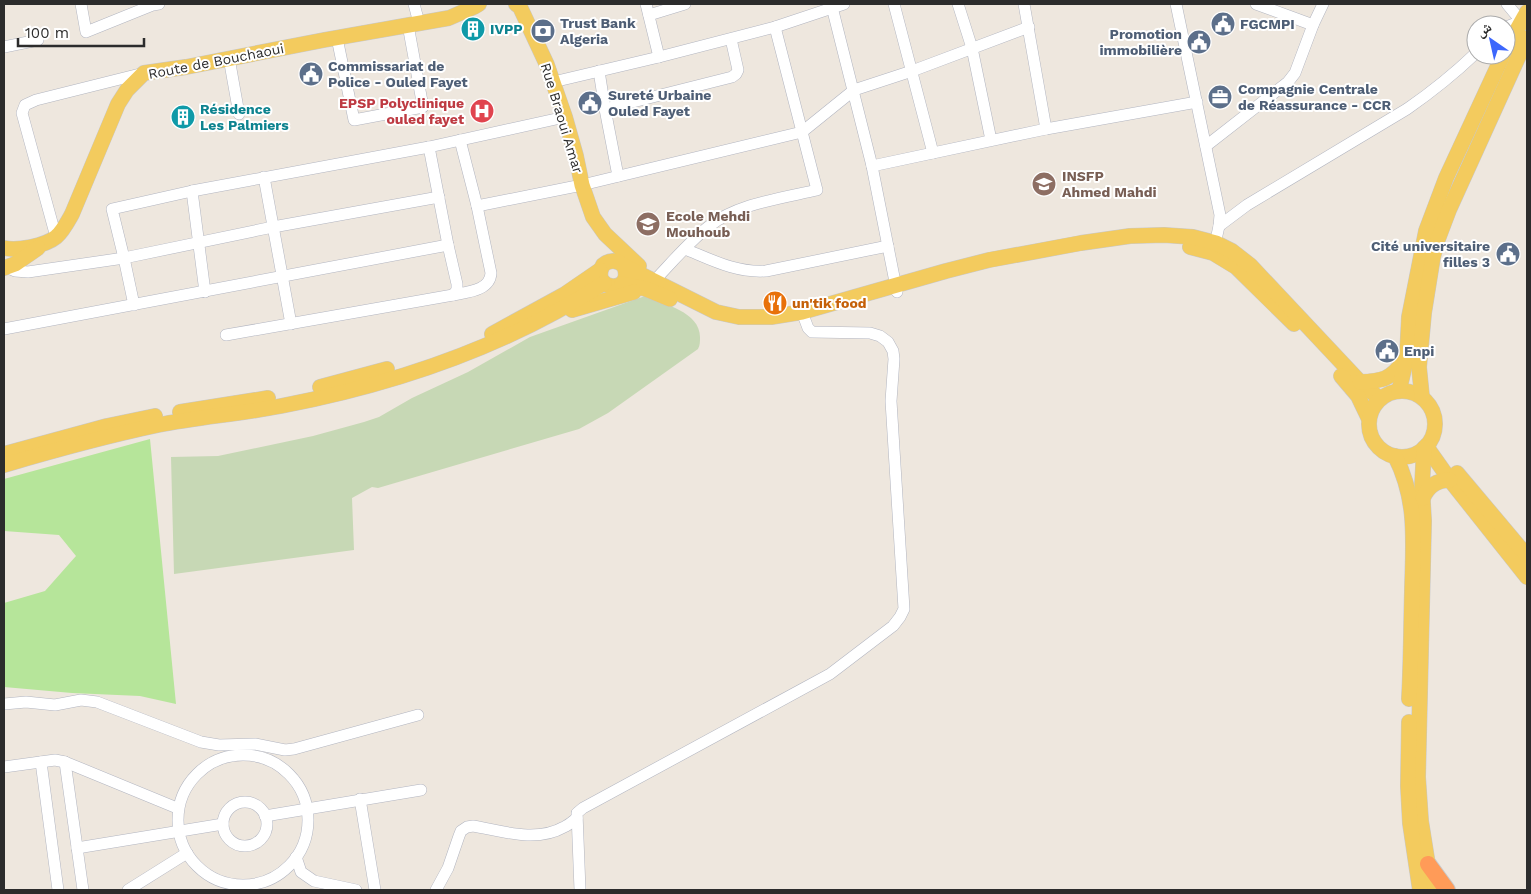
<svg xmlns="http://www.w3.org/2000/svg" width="1531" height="894" viewBox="0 0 1531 894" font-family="'Work Sans','Noto Naskh Arabic',sans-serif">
	<rect width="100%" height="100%" fill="#eee7de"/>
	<!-- green -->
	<path fill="#b6e59a" d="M 150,439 L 176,704 L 140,696 L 72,693 L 4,687 L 4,603 L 45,591 L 76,556 L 59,535 L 4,531 L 4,479 Z"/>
	<!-- cemetery -->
	<path fill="#c7d8b5" d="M 645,296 C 664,304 700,312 700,337 C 700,342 700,345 698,349 L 608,413 L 579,429 L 378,488 L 372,487 L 352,498 L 354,550 L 174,574 L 171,457 L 218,456 L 313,436 L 364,422 L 379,417 L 412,398 L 468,372 L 530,337 Z"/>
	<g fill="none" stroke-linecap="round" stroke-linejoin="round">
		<defs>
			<g id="minor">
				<path d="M 81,4 L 86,32 L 153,5 L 159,4"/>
				<path d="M 414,4 L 419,23"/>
				<path d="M 646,4 L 659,57"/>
				<path d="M 894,4 L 933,153"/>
				<path d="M 958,4 L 972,48 L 991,140"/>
				<path d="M 1024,4 L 1046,129"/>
				<path d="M 1176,4 L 1220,215 L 1219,226 L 1214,249"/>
				<path d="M 832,7 L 872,166 L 897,292"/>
				<path d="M 649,15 L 685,4"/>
				<path d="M 1313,25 L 1323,4"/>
				<path d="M 1506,27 L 1521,21 L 1507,4"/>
				<path d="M 337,38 L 354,120 L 423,107 L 408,25"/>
				<path d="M 4,47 L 38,40"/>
				<path d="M 229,58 L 239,114"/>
				<path d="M 599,71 L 605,109 L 618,176"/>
				<path d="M 553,82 L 659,57 L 775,27 L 844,4"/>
				<path d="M 605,109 L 732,77 L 736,74 L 738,70 L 731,39"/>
				<path d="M 1206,146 L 1288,82 L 1295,73 L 1313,25 L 1256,4"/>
				<path d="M 872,166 L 1046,129 L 1197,102"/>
				<path d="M 264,177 L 291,324"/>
				<path d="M 192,191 L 205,292"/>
				<path d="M 477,206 L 582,185 L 802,132 L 854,90 L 912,71 L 1029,27"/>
				<path d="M 1219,226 L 1247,205 L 1407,109 C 1433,91 1453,75 1476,53"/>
				<path d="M 56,237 L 22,113 L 25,105 L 36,100 L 144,73"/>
				<path d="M 685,249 C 712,260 736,273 766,271 L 888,246"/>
				<path d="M 6,267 L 15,271 L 28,272 L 124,258 L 273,227 L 439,197"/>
				<path d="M 656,279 C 673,261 689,242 708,227 C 736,204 782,198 817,190 L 775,27"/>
				<path d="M 453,295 C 467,292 490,291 491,273 L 477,206 L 460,140"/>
				<path d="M 134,305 L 124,258 L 112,209 L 192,191 L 429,147 L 565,117"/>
				<path d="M 4,329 L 448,245"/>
				<path d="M 226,335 L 453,295 L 457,290 L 457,284 L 448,245 L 429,147"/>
				<path d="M 4,704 L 26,702 L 55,705 L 81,700 L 97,702 L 201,742 L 219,745 L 255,744 L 285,750 L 294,749 L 418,715"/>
				<circle cx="243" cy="820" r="65"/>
				<path d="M 41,762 L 58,890"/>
				<path d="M 65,762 L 83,890"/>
				<path d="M 4,767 L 55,760 L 65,762 L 177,808"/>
				<path d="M 360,799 L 375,890"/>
				<circle cx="245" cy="824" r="22"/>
				<path d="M 265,816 L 421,790"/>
				<path d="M 77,848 L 223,824"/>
				<path d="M 296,857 L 301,872 L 314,881 L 356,890"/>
				<path d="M 128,890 L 187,853"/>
				<path d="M 436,890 L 448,868 L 459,836 L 461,831 L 467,827 L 473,826 C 502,831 536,843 564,827 C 569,825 573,821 577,818"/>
				<path d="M 580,890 L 577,813 L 583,808 L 830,674 L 893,626 L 900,617 L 904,609 L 891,401 L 894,359 L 893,351 L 888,342 L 880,336 L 870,333 L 812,332 L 808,328 L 802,312"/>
			</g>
			<g id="major">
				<path d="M 516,4 L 520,7 L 547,65 L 565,117 L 576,156 L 582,185 L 593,217 L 605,234 L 639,266"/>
				<path d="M 1506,49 L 1527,12"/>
				<path d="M 1190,247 L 1213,253 L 1236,267 L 1294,324"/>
				<path d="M 4,248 C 17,251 45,246 56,237 C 63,231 68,221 72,214 L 118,104 L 127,90 L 144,73 L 186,67 L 324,40 L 449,18 L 474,7 L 479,4"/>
				<path d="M 624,266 C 635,295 589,291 603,265 C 610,259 618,260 624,266 L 716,312 L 739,317 L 771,317 L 802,312 L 946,271 L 989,260 L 1081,243 L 1130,236 L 1164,235 L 1193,237 L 1216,243 L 1232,251 L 1250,265 L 1360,382 L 1380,399"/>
				<path d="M 4,268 L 15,264 L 38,248"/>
				<path d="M 622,284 L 646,289 L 670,299"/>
				<path d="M 572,310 L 634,292"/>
				<path d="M 492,334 L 565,294 L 600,270"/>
				<path d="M 1341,376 L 1358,396 L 1369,419"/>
				<path d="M 1360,382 C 1382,381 1390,380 1404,361"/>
				<path d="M 320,387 L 387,369"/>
				<circle cx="1402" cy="424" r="33"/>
				<path d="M 1399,391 L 1407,356 L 1409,317 L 1426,231 L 1446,178 L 1503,55"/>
				<path d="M 1422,397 L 1419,367 L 1424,313 L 1433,257 L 1438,239 L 1449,210 L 1527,38"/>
				<path d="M 180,412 L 268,398"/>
				<path d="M 1426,446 L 1450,480 L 1527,577"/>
				<path d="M 1424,448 L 1422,487 L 1424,521 L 1418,777 L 1421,821 L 1432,890"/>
				<path d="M 4,454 L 107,426 L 155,416"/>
				<path d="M 1395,456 C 1418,501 1413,543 1412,592 C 1411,627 1411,663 1409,699"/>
				<path d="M 4,465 C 55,450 106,436 158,425 C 198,417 240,414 281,406 C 396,384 506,347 604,283"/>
				<path d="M 1457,473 L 1527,556"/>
				<path d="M 1423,498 C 1428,486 1437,480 1450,480"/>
				<path d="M 1409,722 L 1408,786 L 1410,823 L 1420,890"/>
			</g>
			<path id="highway" d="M 1428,864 L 1447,890"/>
		</defs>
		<!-- minor casing -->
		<use href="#minor" stroke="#b2b5c0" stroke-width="12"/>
		<!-- major casing -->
		<use href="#major" stroke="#c8c8c8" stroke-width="16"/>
		<!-- highway casing -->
		<use href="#highway" stroke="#c8c8c8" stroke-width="18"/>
		<!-- minor -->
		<use href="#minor" stroke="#fff" stroke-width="11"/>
		<!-- major -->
		<use href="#major" stroke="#f3cb5e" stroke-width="15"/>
		<!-- highway -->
		<use href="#highway" stroke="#ff9b58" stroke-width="16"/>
	</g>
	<!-- icons -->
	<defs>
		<symbol id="civic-disc" viewBox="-11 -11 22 22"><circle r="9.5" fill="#5c6f8a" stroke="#fff"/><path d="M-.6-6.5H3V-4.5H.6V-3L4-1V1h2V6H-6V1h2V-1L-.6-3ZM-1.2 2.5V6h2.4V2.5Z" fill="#fff"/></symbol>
		<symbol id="building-disc" viewBox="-11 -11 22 22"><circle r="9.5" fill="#0f9aa8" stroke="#fff"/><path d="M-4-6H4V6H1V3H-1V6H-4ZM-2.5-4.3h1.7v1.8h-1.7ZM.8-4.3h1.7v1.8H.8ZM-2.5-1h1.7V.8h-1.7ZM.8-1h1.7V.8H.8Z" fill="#fff"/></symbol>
		<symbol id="bank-disc" viewBox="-11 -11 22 22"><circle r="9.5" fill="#5c6f8a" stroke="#fff"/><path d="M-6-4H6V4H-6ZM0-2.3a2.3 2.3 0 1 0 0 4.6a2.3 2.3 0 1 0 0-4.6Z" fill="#fff"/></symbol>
		<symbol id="office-disc" viewBox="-11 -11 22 22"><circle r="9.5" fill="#5c6f8a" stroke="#fff"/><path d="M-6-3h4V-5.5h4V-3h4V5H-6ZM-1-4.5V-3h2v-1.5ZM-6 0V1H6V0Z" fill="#fff"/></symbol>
		<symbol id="hospital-disc" viewBox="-11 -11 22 22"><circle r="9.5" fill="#e0444e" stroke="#fff"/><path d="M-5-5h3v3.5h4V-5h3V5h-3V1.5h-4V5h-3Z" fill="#fff"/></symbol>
		<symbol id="university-disc" viewBox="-11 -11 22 22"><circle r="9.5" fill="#8d6e63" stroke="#fff"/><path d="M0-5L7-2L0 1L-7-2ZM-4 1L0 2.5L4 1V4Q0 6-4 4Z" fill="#fff"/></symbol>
		<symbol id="school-disc" viewBox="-11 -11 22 22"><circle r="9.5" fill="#8d6e63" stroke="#fff"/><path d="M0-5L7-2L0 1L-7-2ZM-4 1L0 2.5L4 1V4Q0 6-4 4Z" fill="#fff"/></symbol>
		<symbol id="restaurant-disc" viewBox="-11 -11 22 22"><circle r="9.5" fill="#e8710a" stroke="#fff"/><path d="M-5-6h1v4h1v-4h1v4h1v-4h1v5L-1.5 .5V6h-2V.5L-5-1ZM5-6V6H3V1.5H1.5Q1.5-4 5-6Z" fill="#fff"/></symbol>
	</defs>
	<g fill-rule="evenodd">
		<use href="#civic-disc" x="1209" y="10" width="28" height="28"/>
		<use href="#building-disc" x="459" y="15" width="28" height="28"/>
		<use href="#bank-disc" x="529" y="17" width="28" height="28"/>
		<use href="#civic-disc" x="1185" y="28" width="28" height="28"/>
		<use href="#civic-disc" x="297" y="60" width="28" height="28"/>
		<use href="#office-disc" x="1206" y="83" width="28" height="28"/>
		<use href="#civic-disc" x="576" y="89" width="28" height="28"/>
		<use href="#hospital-disc" x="468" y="97" width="28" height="28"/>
		<use href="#building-disc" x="169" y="103" width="28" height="28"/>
		<use href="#university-disc" x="1030" y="170" width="28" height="28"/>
		<use href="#school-disc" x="634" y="210" width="28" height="28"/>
		<use href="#civic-disc" x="1494" y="240" width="28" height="28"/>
		<use href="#restaurant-disc" x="761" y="289" width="28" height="28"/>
		<use href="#civic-disc" x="1373" y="337" width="28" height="28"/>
	</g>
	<g text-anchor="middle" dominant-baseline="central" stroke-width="4" stroke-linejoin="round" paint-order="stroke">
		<!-- service labels -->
		<g font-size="14" font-weight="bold" fill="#4e5e75" stroke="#fff" text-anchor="start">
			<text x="560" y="23">Trust Bank<tspan x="560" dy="16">Algeria</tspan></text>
			<text x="1240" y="24">FGCMPI</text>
			<text x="1182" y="34" text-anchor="end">Promotion<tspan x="1182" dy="16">immobilière</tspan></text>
			<text x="328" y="66">Commissariat de<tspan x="328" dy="16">Police - Ouled Fayet</tspan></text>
			<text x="1238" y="89">Compagnie Centrale<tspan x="1238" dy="16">de Réassurance - CCR</tspan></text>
			<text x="608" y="95">Sureté Urbaine<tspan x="608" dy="16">Ouled Fayet</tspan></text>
			<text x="1490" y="246" text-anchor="end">Cité universitaire<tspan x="1490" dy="16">filles 3</tspan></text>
			<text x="1404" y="351">Enpi</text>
		</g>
		<!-- culture labels -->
		<g font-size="14" font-weight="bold" fill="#0d838f" stroke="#fff" text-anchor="start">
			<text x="490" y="29">IVPP</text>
			<text x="200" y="109">Résidence<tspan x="200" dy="16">Les Palmiers</tspan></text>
		</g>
		<!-- street labels -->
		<g font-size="14" fill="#2c2c2c" stroke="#fff">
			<text transform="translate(216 61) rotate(-11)">Route de Bouchaoui</text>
			<text transform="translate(562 118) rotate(73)">Rue Braoui Amar</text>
		</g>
		<!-- health labels -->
		<g font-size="14" font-weight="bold" fill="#be3a42" stroke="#fff" text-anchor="end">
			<text x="464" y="103">EPSP Polyclinique<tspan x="464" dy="16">ouled fayet</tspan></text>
		</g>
		<!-- education labels -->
		<g font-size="14" font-weight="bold" fill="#785e54" stroke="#fff" text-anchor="start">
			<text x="1062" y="176">INSFP<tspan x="1062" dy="16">Ahmed Mahdi</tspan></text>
			<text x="666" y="216">Ecole Mehdi<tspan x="666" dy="16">Mouhoub</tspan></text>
		</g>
		<!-- food labels -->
		<g font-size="14" font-weight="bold" fill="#c56008" stroke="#fff" text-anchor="start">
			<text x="792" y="303">un'tik food</text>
		</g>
	</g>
	<!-- border -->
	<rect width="1531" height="894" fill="none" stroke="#2c2c2c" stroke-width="10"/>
	<!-- north arrow -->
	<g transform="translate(1491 40) rotate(326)"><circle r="24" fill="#ffffff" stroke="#ababab"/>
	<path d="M0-4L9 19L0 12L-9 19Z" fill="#3d67fc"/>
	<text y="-8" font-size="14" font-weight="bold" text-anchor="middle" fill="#2c2c2c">ش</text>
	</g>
	<!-- scale -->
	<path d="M18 38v8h126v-8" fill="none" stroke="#2c2c2c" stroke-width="2.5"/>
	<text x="25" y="38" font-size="15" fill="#2c2c2c" stroke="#ffffff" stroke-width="4" paint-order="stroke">100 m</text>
</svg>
